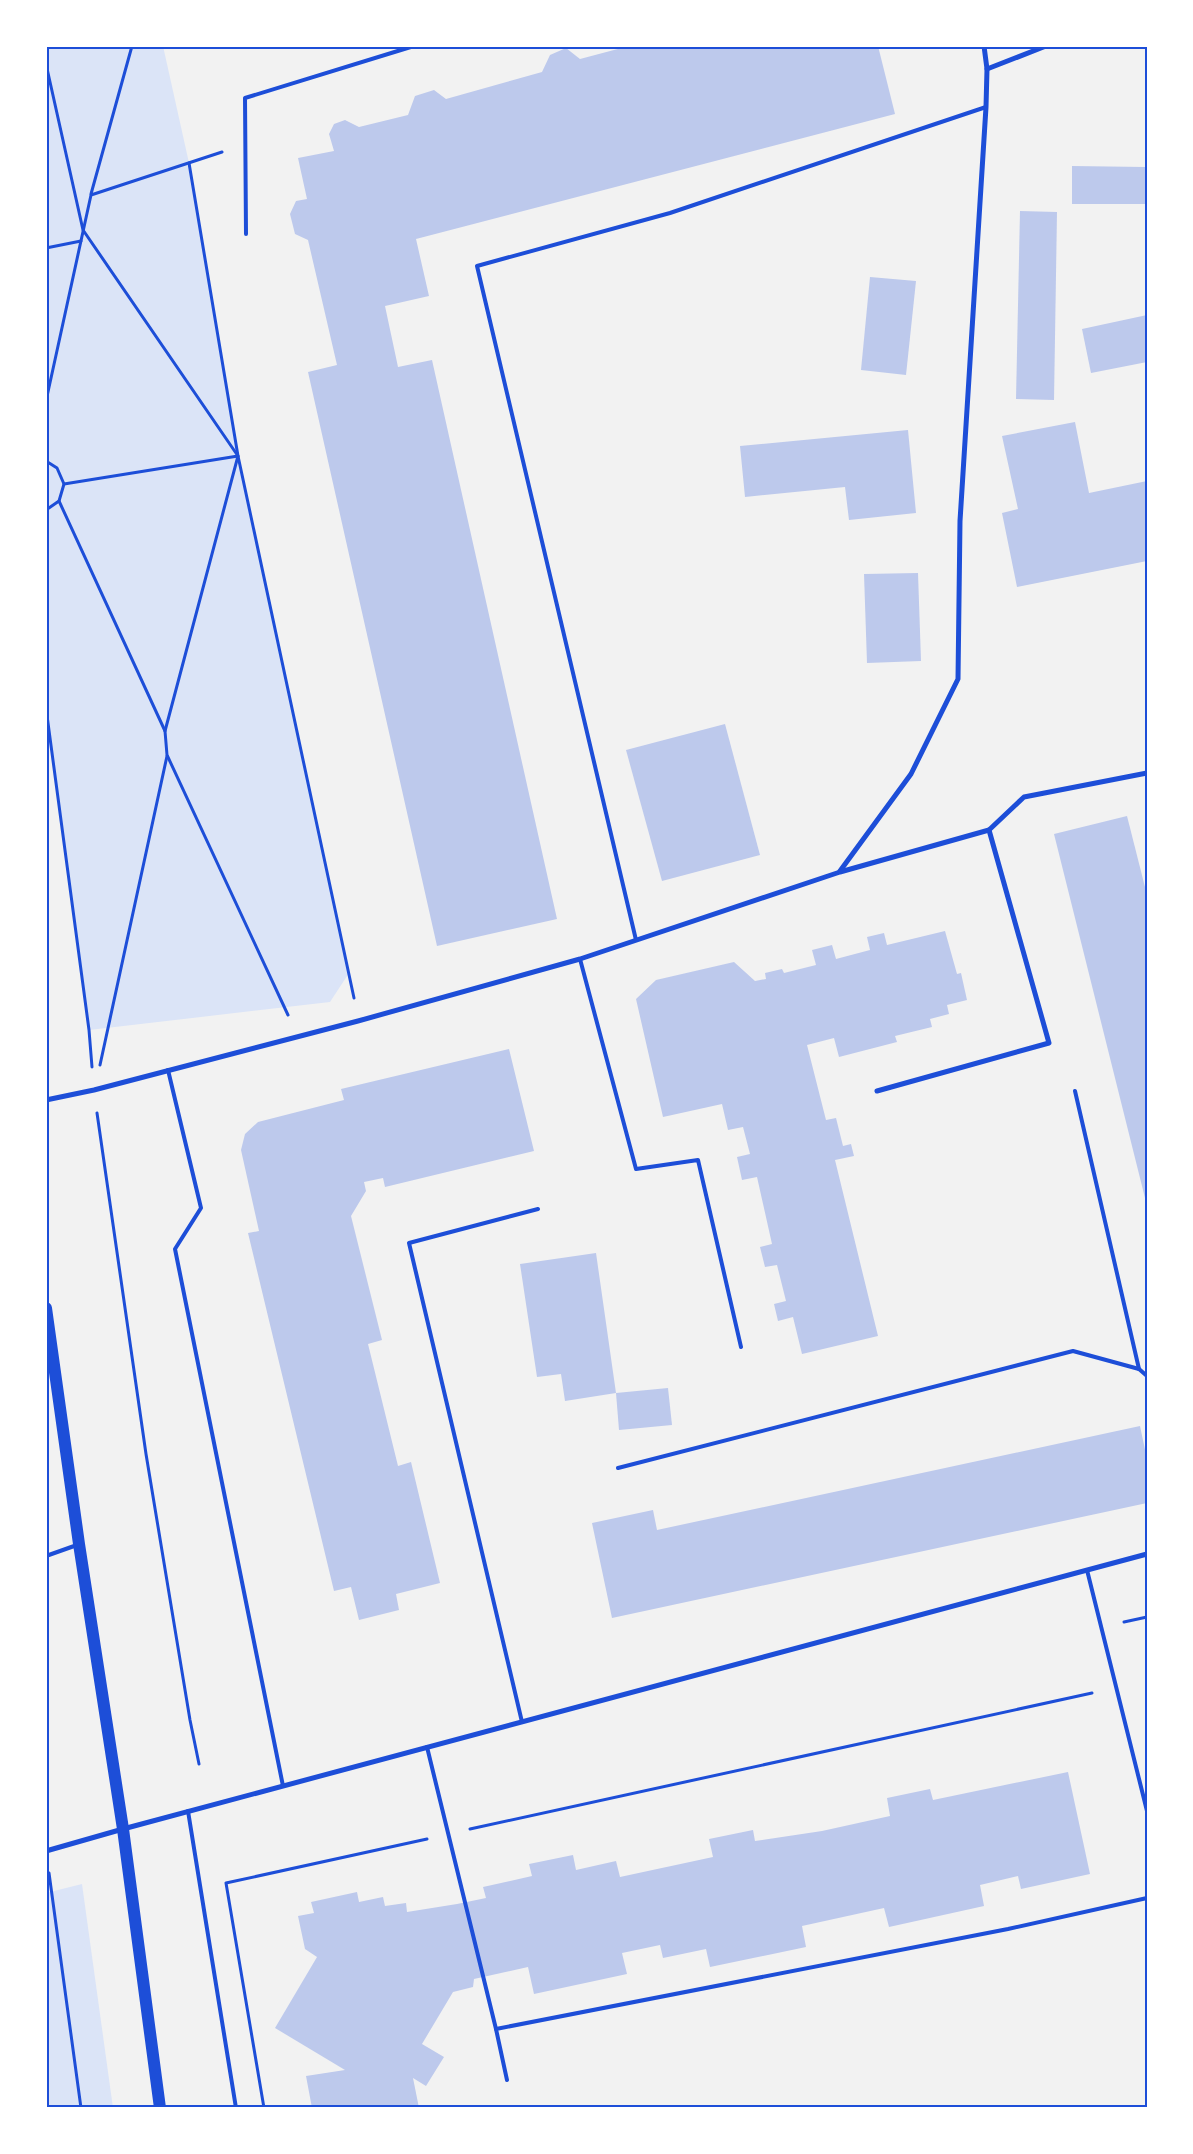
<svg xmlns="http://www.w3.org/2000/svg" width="1193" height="2154" viewBox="0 0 1193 2154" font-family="Barlow,sans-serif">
	<rect width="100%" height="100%" fill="#f2f2f2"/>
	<!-- green -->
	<g fill="#dbe4f7">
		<path d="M 46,46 L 163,46 L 189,163 L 238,456 L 349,973 L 330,1002 L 89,1030 L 46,708 Z"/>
		<path d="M 82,1884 L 113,2108 L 46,2108 L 46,1893 Z"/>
	</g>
	<!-- building -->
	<g fill="#bdc9ec">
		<path d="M 629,46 L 878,46 L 895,114 L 416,239 L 429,296 L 385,306 L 398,367 L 432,360 L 557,919 L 437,946 L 308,372 L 337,365 L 308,240 L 295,234 L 290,214 L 296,201 L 307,199 L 298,158 L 334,151 L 329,134 L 334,124 L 345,120 L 359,127 L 408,115 L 415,96 L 434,90 L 446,99 L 542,72 L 550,55 L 566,48 L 580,59 Z"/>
		<path d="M 1072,166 L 1145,167 L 1145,204 L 1072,204 Z"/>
		<path d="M 1020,211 L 1057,212 L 1054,400 L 1016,399 Z"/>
		<path d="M 870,277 L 916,281 L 906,375 L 861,370 Z"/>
		<path d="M 1147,315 L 1147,362 L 1091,373 L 1082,329 Z"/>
		<path d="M 1075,422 L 1089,493 L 1147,481 L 1147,561 L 1017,587 L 1002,513 L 1018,509 L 1002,436 Z"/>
		<path d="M 908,430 L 916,513 L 849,520 L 845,487 L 745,497 L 740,446 Z"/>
		<path d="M 918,573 L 921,661 L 867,663 L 864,574 Z"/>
		<path d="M 725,724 L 760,855 L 662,881 L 626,750 Z"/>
		<path d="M 1127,816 L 1147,895 L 1146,1202 L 1054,834 Z"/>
		<path d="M 945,931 L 957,974 L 961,973 L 967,1000 L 947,1005 L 949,1014 L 930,1019 L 932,1027 L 895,1036 L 897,1042 L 839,1057 L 834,1038 L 807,1045 L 826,1120 L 836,1118 L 843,1146 L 851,1144 L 854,1156 L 835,1160 L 878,1336 L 802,1354 L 793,1317 L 778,1321 L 774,1304 L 786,1301 L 777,1265 L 765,1267 L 760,1247 L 772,1244 L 757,1177 L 742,1180 L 737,1157 L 750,1154 L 743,1127 L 728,1130 L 722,1104 L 663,1117 L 636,999 L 656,980 L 734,962 L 755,981 L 766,979 L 765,973 L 782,969 L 784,973 L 816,965 L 812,950 L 832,945 L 836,959 L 870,950 L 867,937 L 884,933 L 887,945 Z"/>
		<path d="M 509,1049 L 534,1151 L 385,1187 L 383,1178 L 364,1182 L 366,1191 L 351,1216 L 382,1340 L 368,1344 L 398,1466 L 411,1462 L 440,1583 L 396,1594 L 399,1610 L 359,1620 L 351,1587 L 334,1591 L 248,1233 L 259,1231 L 241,1150 L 245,1134 L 258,1122 L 344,1100 L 341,1089 Z"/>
		<path d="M 596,1253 L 616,1393 L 565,1401 L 561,1374 L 537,1377 L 520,1264 Z"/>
		<path d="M 668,1388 L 672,1425 L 619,1430 L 616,1393 Z"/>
		<path d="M 1140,1426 L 1147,1459 L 1147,1503 L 612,1618 L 592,1523 L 653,1510 L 657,1530 Z"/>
		<path d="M 1068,1772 L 1090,1874 L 1021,1889 L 1018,1876 L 980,1885 L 984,1906 L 889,1927 L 884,1908 L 802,1926 L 806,1947 L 710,1967 L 706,1949 L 663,1958 L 660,1945 L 622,1953 L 627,1974 L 534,1994 L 528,1967 L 474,1979 L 473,1987 L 453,1992 L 422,2044 L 444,2057 L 426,2086 L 413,2078 L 419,2108 L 312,2108 L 306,2076 L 345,2070 L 275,2028 L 317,1957 L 305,1949 L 298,1916 L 314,1913 L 311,1902 L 357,1892 L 359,1902 L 383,1897 L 385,1906 L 406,1903 L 407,1912 L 457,1904 L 486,1898 L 483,1887 L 532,1876 L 529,1864 L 573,1855 L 576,1870 L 616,1861 L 620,1877 L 713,1857 L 709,1839 L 753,1830 L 755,1841 L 822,1831 L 890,1816 L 887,1798 L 930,1789 L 933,1800 Z"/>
	</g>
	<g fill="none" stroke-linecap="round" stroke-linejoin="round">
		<!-- path -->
		<g stroke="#1d4ed8" stroke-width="3">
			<path d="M 46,64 L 83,230 L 238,456 L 165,731"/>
			<path d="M 189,163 L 238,456 L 354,998"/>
			<path d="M 91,194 L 132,46"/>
			<path d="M 46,248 L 81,241"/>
			<path d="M 46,401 L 91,195 L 222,152"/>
			<path d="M 46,461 L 57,468 L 64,484 L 59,501 L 46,510"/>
			<path d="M 64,484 L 238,456"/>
			<path d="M 59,501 L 165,731 L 167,755 L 288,1015"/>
			<path d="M 46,708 L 89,1030 L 92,1067"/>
			<path d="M 100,1065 L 167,756"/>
			<path d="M 97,1113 L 146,1454 L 190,1720 L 199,1764"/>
			<path d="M 1124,1622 L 1147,1617"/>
			<path d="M 470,1829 L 1092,1693"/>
			<path d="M 49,1873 L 81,2108"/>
			<path d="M 264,2108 L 226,1883 L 427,1839"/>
		</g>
		<!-- service -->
		<g stroke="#1d4ed8" stroke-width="4">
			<path d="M 246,234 L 245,98 L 414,46"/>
			<path d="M 636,940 L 477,266 L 670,213 L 986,107"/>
			<path d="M 580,959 L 636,1169 L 698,1160 L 741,1347"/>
			<path d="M 168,1070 L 201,1208 L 175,1249 L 283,1786"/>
			<path d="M 1075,1091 L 1139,1369"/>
			<path d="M 618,1468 L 1073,1351 L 1139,1369 L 1147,1376"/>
			<path d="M 46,1556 L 77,1545"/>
			<path d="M 1087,1570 L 1147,1811"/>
			<path d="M 522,1722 L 409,1243 L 538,1209"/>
			<path d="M 427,1747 L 496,2029"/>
			<path d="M 188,1811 L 236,2108"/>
			<path d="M 507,2080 L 496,2029 L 1008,1929 L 1147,1898"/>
		</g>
		<!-- minor -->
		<g stroke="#1d4ed8" stroke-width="5">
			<path d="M 987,69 L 1046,46"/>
			<path d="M 840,871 L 911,774 L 958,679 L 960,521 L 986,107 L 987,69 L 984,46"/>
			<path d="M 877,1091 L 1049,1043 L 989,830"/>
			<path d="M 46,1100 L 94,1090 L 358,1021 L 580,959 L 840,872 L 989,830 L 1024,797 L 1147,773"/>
			<path d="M 46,1851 L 123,1829 L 1147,1554"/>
		</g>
		<!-- primary -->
		<path stroke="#1d4ed8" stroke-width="12" d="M 46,1308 L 79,1544 L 123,1829 L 160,2108"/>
	</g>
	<!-- border -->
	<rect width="1193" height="2154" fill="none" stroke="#ffffff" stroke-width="95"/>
	<rect x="48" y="48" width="1098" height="2058" fill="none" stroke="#1d4ed8" stroke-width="2"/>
</svg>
